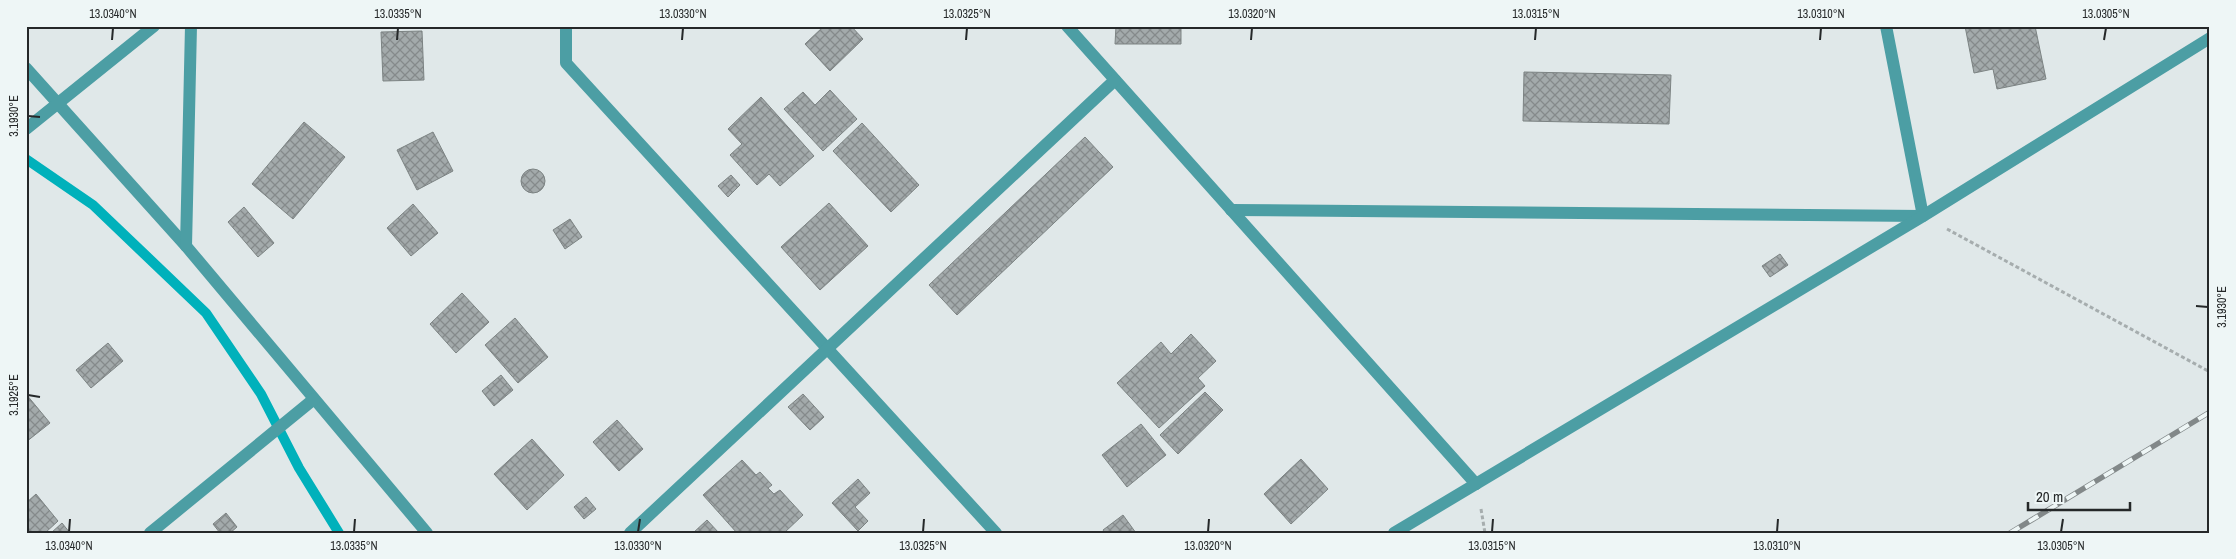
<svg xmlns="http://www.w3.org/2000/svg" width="2236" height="559" viewBox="0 0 2236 559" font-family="'Archivo Narrow',sans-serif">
	<defs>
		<pattern id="building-cross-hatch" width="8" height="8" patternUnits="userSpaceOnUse" patternTransform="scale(1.25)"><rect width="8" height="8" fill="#a3aaab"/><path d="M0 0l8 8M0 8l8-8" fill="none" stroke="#858a8b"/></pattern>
	</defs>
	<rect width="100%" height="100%" fill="#e0e8e9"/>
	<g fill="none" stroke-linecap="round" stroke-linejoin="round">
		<!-- stream -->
		<path stroke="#00b1bb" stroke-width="10" d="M 26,159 L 93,205 L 206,313 L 261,394 L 299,468 L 339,533"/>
	</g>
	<!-- building -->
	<g fill="url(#building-cross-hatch)" stroke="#7c8383">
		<path d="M 824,26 L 851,26 L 863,39 L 830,71 L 805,44 Z"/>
		<path d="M 1116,26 L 1181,26 L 1181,44 L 1115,44 Z"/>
		<path d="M 1965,26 L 2035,26 L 2046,79 L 1997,89 L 1993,69 L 1974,73 Z"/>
		<path d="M 422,31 L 424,80 L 383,81 L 381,32 Z"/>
		<path d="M 1524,72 L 1671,75 L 1669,124 L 1523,121 Z"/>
		<path d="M 830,90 L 857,119 L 823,151 L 784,109 L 803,92 L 815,105 Z"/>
		<path d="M 761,97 L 814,156 L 780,186 L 769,174 L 757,185 L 730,155 L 742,144 L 728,129 Z"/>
		<path d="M 304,122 L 345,157 L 293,219 L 252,184 Z"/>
		<path d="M 862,123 L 919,185 L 891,212 L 833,151 Z"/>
		<path d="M 433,132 L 453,171 L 417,190 L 397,150 Z"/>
		<path d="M 1085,137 L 1113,167 L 957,315 L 929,285 Z"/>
		<circle cx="533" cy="181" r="12"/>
		<path d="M 731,175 L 740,185 L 728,197 L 718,186 Z"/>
		<path d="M 829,203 L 868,246 L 820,290 L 781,247 Z"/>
		<path d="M 413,204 L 438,233 L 411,256 L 387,228 Z"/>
		<path d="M 244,207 L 274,243 L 258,257 L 228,222 Z"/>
		<path d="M 570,219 L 582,237 L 565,249 L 553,230 Z"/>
		<path d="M 1780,254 L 1788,265 L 1770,277 L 1762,266 Z"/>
		<path d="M 462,293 L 489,322 L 456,353 L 430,324 Z"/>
		<path d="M 515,318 L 548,357 L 518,383 L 485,345 Z"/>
		<path d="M 1191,334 L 1216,361 L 1198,378 L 1205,386 L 1159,428 L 1117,383 L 1161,342 L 1171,354 Z"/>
		<path d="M 108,343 L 123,361 L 91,388 L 76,370 Z"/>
		<path d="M 501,375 L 513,390 L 494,406 L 482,391 Z"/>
		<path d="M 1205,392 L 1223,410 L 1178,454 L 1160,435 Z"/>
		<path d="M 26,394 L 50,423 L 26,442 Z"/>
		<path d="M 803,394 L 824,417 L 810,430 L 788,407 Z"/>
		<path d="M 617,420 L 643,449 L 619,471 L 593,442 Z"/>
		<path d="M 1141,424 L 1166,455 L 1127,487 L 1102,455 Z"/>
		<path d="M 532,439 L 564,475 L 527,510 L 494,474 Z"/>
		<path d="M 1301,459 L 1328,489 L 1291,524 L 1264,494 Z"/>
		<path d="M 742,460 L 756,475 L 760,472 L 772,485 L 768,488 L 774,494 L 780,490 L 803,515 L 784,533 L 737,533 L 703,495 Z"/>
		<path d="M 858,479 L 870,493 L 855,507 L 868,521 L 858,531 L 832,503 Z"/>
		<path d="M 36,494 L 58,521 L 45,533 L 26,533 L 26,503 Z"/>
		<path d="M 586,497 L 596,509 L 584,519 L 574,507 Z"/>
		<path d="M 226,513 L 237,527 L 230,533 L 220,533 L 213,524 Z"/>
		<path d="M 1123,515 L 1136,533 L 1105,533 L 1103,530 Z"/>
		<path d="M 707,520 L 719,533 L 693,533 Z"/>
		<path d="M 62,523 L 70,533 L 51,533 Z"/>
	</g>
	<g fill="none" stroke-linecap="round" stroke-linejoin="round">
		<!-- path -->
		<g stroke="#a6adae" stroke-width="3" stroke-dasharray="4 2.5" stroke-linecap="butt">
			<path d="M 1947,229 L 2210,372"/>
			<path d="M 1481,509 L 1485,533"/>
		</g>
		<!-- minor -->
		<g stroke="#4c9ea4" stroke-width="12">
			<path d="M 566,26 L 566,63 L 996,533"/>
			<path d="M 1067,26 L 1476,484"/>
			<path d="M 26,68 L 186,246 L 427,533"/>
			<path d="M 26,129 L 154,26"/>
			<path d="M 1231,210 L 1923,216 L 1886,26"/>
			<path d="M 186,246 L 191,26"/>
			<path d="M 150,533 L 314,399"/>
			<path d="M 630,533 L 1115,80"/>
			<path d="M 1394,533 L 1923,216 L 2210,38"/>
		</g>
		<defs>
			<path id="rail" d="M 2010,533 L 2210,412"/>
		</defs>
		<!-- rail casing -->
		<use href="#rail" stroke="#828889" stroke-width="5.5"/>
		<!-- rail -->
		<use href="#rail" stroke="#eef6f6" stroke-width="4" stroke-dasharray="11" stroke-linecap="butt"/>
	</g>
	<!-- ticks -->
	<path fill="none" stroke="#252829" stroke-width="2" d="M 112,40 L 113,28M 397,40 L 398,28M 682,40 L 683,28M 966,40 L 967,28M 1251,40 L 1252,28M 1535,40 L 1536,28M 1820,40 L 1821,28M 2104,40 L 2106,28M 28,116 L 40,117M 2196,306 L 2208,307M 28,395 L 40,397M 69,532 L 70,519M 354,532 L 355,519M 638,532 L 640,519M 923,532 L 924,519M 1208,532 L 1209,519M 1492,532 L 1493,519M 1777,532 L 1778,519M 2061,532 L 2063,519"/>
	<!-- border -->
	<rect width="2236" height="559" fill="none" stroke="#eef6f6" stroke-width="55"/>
	<!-- scale -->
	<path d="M2028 502v8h102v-8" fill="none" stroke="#252829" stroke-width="2.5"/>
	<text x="2036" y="502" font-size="15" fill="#252829" stroke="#eef6f6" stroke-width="4" paint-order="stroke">20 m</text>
	<rect x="28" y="28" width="2180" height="504" fill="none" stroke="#252829" stroke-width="2"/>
	<g font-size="12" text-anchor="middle" fill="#252829">
		<text x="113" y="18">13.0340°N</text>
		<text x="398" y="18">13.0335°N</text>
		<text x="683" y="18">13.0330°N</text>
		<text x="967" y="18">13.0325°N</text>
		<text x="1252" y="18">13.0320°N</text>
		<text x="1536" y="18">13.0315°N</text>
		<text x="1821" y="18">13.0310°N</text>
		<text x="2106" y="18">13.0305°N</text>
		<text transform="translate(14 116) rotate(-90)" y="4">3.1930°E</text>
		<text transform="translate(2222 307) rotate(-90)" y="4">3.1930°E</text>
		<text transform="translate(14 395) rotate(-90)" y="4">3.1925°E</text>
		<text x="69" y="550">13.0340°N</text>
		<text x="354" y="550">13.0335°N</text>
		<text x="638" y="550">13.0330°N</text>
		<text x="923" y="550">13.0325°N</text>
		<text x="1208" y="550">13.0320°N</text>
		<text x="1492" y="550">13.0315°N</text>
		<text x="1777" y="550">13.0310°N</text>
		<text x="2061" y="550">13.0305°N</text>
	</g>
</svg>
